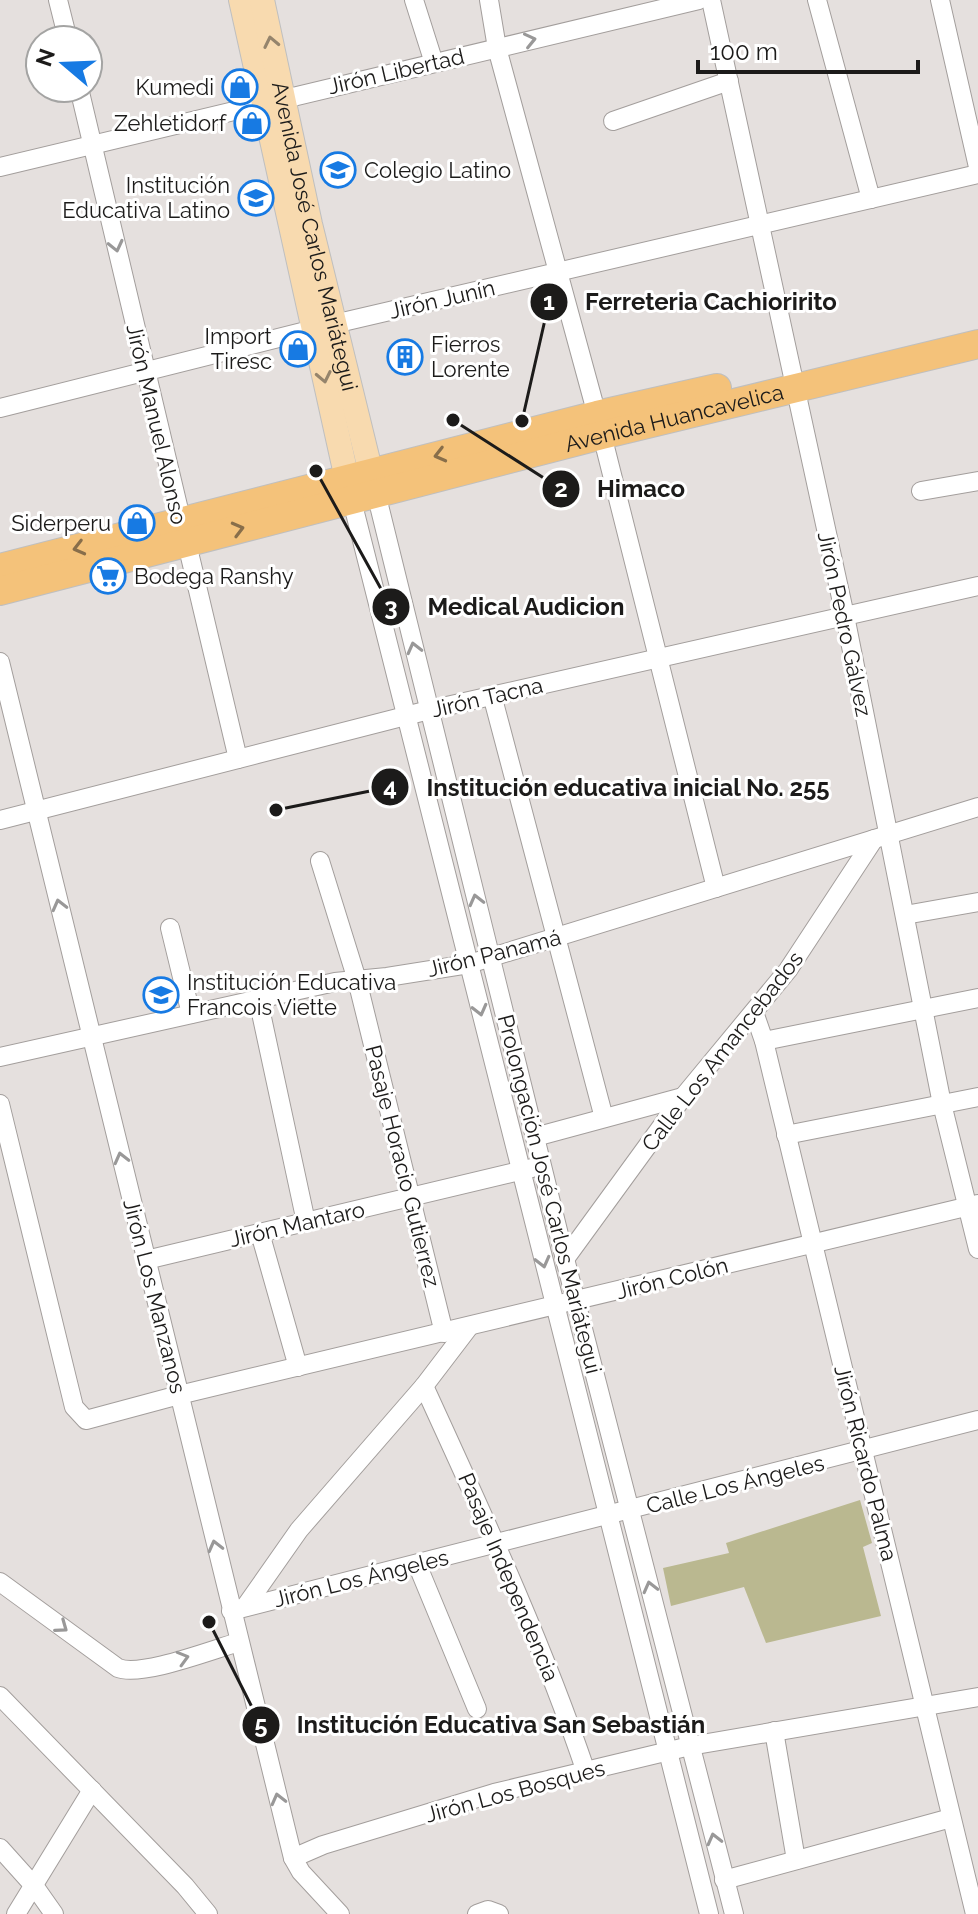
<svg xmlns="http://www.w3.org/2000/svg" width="978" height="1914" viewBox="0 0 978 1914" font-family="Raleway,sans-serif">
	<rect width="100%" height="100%" fill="#e5e0de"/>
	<!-- park -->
	<path fill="#bab890" d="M 860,1500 L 872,1543 L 863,1547 L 881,1616 L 766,1643 L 744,1587 L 671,1606 L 663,1568 L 729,1553 L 726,1543 Z"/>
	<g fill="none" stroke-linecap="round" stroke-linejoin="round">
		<defs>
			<g id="minor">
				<path d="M 58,0 L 68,40"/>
				<path d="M 414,0 L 434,63"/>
				<path d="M 489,0 L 497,48 L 597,415 L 716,888"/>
				<path d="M 711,0 L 845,616 L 942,1104 L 978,1249"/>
				<path d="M 817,0 L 871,199"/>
				<path d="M 940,0 L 978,167"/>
				<path d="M 79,88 L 238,759"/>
				<path d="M 613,121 L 729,81"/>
				<path d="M 0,167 L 699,0"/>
				<path d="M 0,408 L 334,324 L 978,174"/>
				<path d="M 374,485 L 565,1259 L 734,1914"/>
				<path d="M 349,489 L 709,1914"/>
				<path d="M 921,491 L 978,481"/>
				<path d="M 0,662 L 293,1858 L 301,1872 L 340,1914"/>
				<path d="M 492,695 L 604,1118"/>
				<path d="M 0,820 L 429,710 L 978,586"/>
				<path d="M 320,861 L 357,980 L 444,1333"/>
				<path d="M 905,915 L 978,902"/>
				<path d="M 170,928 L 191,1014"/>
				<path d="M 258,999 L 306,1222"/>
				<path d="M 754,1012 L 764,1041 L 975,1914"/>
				<path d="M 764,1041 L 978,998"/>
				<path d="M 0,1057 L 335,982 L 387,977 L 469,964 L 978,807"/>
				<path d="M 0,1104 L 74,1407 L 86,1420 L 179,1395 L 978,1204"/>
				<path d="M 786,1135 L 978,1097"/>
				<path d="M 535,1137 L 683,1097"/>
				<path d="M 260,1233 L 298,1367"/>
				<path d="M 565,1259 L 683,1097 L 788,970 L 874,839"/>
				<path d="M 146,1260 L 532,1168"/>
				<path d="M 424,1386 C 482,1513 541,1639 586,1772"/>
				<path d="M 417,1564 L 477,1709"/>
				<path d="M 0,1582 L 118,1668 C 142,1677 211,1650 239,1642"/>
				<path d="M 245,1607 L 299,1530 L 424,1386 L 469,1327"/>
				<path d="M 231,1611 L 978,1420"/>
				<path d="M 0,1696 L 185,1886 L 208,1914"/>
				<path d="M 774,1731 L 796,1860"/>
				<path d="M 0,1848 L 35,1887 L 54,1914"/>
				<path d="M 293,1858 L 323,1845 L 494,1793 L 690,1746 L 978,1697"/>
				<path d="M 724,1880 L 951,1818"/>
				<path d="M 16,1914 L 92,1790"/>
				<path d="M 477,1914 L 488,1910 L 499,1914"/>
			</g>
			<g id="major">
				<path d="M 241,0 L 347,479"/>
				<path id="s1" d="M 262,0 L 310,224 L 371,473"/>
			</g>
			<g id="highway">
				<path d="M 0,568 L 597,415 L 717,388"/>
				<path id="s2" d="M 0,591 L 602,435 L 978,344"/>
			</g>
		</defs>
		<!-- minor casing -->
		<use href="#minor" stroke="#a39e9c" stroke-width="20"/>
		<!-- major casing -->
		<use href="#major" stroke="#bfbfbf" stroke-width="26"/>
		<!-- highway casing -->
		<use href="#highway" stroke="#bfbfbf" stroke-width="30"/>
		<!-- minor -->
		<use href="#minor" stroke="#fff" stroke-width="18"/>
		<!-- major -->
		<use href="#major" stroke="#f8daaf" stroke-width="24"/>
		<!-- highway -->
		<use href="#highway" stroke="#f4c27a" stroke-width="28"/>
	</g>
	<!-- one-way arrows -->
	<defs><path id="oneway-chevron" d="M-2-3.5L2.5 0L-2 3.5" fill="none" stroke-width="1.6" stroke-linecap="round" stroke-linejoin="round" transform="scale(2)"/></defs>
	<g stroke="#999898">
		<use href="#oneway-chevron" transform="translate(530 40) rotate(-13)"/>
		<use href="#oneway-chevron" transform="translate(116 246) rotate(77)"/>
		<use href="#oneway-chevron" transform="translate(414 648) rotate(-104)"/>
		<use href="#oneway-chevron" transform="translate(476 900) rotate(-104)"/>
		<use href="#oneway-chevron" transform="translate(59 905) rotate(-104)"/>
		<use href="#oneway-chevron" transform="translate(480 1010) rotate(76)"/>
		<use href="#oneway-chevron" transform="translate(121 1158) rotate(-104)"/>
		<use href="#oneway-chevron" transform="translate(543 1262) rotate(76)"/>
		<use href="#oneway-chevron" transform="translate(215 1546) rotate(-104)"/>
		<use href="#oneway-chevron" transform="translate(650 1587) rotate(-104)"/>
		<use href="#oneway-chevron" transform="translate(62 1627) rotate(36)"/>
		<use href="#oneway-chevron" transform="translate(183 1658) rotate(-16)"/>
		<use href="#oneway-chevron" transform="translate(278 1799) rotate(-104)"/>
		<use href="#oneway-chevron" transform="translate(714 1839) rotate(-104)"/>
	</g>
	<g stroke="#95846c">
		<use href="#oneway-chevron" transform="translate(271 42) rotate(-102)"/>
		<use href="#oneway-chevron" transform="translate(324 377) rotate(78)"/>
	</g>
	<g stroke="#886e4a">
		<use href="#oneway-chevron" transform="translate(440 455) rotate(166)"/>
		<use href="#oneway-chevron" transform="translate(238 529) rotate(-15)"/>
		<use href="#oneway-chevron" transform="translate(79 548) rotate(166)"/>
	</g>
	<!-- icons -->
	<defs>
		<symbol id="shop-ring" viewBox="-11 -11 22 22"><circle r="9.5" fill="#fff" stroke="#177ae3" stroke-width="1.5"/><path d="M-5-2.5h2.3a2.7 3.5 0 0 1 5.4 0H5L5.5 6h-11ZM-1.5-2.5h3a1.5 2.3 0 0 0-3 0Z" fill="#177ae3"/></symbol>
		<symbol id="university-ring" viewBox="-11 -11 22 22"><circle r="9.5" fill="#fff" stroke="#177ae3" stroke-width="1.5"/><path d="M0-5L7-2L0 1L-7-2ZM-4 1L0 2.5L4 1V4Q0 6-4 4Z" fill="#177ae3"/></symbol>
		<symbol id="school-ring" viewBox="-11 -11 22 22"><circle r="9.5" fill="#fff" stroke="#177ae3" stroke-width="1.5"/><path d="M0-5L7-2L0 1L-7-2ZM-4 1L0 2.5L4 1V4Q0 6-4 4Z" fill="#177ae3"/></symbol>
		<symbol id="building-ring" viewBox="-11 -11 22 22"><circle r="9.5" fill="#fff" stroke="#177ae3" stroke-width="1.5"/><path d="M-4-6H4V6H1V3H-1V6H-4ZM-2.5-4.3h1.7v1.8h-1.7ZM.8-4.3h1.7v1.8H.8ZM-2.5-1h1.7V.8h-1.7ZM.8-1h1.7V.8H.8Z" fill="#177ae3"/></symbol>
		<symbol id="supermarket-ring" viewBox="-11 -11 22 22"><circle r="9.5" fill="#fff" stroke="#177ae3" stroke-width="1.5"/><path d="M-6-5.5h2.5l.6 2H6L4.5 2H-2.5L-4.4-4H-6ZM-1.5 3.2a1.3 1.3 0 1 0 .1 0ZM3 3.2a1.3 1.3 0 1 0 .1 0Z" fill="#177ae3"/></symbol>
	</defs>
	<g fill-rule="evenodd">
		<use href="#shop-ring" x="220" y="67" width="40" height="40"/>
		<use href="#shop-ring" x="232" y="103" width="40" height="40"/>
		<use href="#university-ring" x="318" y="150" width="40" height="40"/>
		<use href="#school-ring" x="236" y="178" width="40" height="40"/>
		<use href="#shop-ring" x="278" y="329" width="40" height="40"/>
		<use href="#building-ring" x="385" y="337" width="40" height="40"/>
		<use href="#shop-ring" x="117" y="503" width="40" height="40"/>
		<use href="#supermarket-ring" x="88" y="556" width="40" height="40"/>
		<use href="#school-ring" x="141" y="975" width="40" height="40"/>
	</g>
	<g text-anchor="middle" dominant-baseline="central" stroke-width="6" stroke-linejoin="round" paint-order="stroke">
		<!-- street labels -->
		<g font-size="22" fill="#1c1b1a" stroke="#fff">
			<text transform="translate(396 71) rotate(-13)">Jirón Libertad</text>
			<text stroke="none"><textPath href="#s1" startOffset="242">Avenida José Carlos Mariátegui</textPath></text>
			<text transform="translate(442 299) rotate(-13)">Jirón Junín</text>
			<text stroke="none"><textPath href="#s2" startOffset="696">Avenida Huancavelica</textPath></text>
			<text transform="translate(157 424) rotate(77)">Jirón Manuel Alonso</text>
			<text transform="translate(845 624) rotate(78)">Jirón Pedro Gálvez</text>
			<text transform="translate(487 697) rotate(-13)">Jirón Tacna</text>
			<text transform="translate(494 953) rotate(-14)">Jirón Panamá</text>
			<text transform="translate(722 1051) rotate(-52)">Calle Los Amancebados</text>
			<text transform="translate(403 1166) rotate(76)">Pasaje Horacio Gutierrez</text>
			<text transform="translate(550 1194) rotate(76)">Prolongación José Carlos Mariátegui</text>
			<text transform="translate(297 1224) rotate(-13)">Jirón Mantaro</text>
			<text transform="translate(672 1278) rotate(-14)">Jirón Colón</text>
			<text transform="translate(155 1296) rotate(76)">Jirón Los Manzanos</text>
			<text transform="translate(866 1463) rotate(76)">Jirón Ricardo Palma</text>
			<text transform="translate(735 1484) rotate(-14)">Calle Los Ángeles</text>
			<text transform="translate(509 1577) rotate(67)">Pasaje Independencia</text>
			<text transform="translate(361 1578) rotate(-14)">Jirón Los Ángeles</text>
			<text transform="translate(515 1791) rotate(-15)">Jirón Los Bosques</text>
		</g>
		<!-- poi labels -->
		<g font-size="22" fill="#1c1b1a" stroke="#fff" text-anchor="end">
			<text x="214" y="87">Kumedi</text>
			<text x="226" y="123">Zehletidorf</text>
			<text x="364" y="170" text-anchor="start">Colegio Latino</text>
			<text x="230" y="185">Institución<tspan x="230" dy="25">Educativa Latino</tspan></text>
			<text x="272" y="336">Import<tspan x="272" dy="25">Tiresc</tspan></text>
			<text x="431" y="344" text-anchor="start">Fierros<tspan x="431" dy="25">Lorente</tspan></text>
			<text x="111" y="523">Siderperu</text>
			<text x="134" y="576" text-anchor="start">Bodega Ranshy</text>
			<text x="187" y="982" text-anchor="start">Institución Educativa<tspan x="187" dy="25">Francois Viette</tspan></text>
		</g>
	</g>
	<!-- callouts -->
	<path fill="none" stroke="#1c1b1a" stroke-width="3" d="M522 421L549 302M453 420L561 489M316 471L391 607M276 810L390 787M209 1622L261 1725"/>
	<g fill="#1c1b1a" stroke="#fff" stroke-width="3">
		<circle cx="522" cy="421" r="8"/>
		<circle cx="453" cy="420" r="8"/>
		<circle cx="316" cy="471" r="8"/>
		<circle cx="276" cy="810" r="8"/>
		<circle cx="209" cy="1622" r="8"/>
		<circle cx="549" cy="302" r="20"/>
		<circle cx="561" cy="489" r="20"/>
		<circle cx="391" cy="607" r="20"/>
		<circle cx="390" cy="787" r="20"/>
		<circle cx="261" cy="1725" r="20"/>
	</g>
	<g font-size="24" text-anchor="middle" font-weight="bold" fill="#fff">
		<text x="549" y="310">1</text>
		<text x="561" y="497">2</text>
		<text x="391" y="615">3</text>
		<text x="390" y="796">4</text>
		<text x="261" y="1733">5</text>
	</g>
	<g font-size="24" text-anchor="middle" font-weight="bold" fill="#1c1b1a" stroke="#fff" stroke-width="6" stroke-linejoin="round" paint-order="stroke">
		<text x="711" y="310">Ferreteria Cachioririto</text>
		<text x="641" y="497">Himaco</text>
		<text x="526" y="615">Medical Audicion</text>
		<text x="628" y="796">Institución educativa inicial No. 255</text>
		<text x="501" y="1733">Institución Educativa San Sebastián</text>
	</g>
	<!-- north arrow -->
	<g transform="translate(64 64) rotate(289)"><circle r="38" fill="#ffffff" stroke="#a4a4a3" stroke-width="2"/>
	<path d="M0-6L14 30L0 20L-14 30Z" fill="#177ae3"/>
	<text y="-12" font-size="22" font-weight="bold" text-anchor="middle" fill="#1c1b1a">N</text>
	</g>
	<!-- scale -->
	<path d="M698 60v12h220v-12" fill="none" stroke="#1c1b1a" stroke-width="4"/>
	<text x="710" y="60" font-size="24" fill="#1c1b1a" stroke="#ffffff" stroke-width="6" paint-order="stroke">100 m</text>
</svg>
